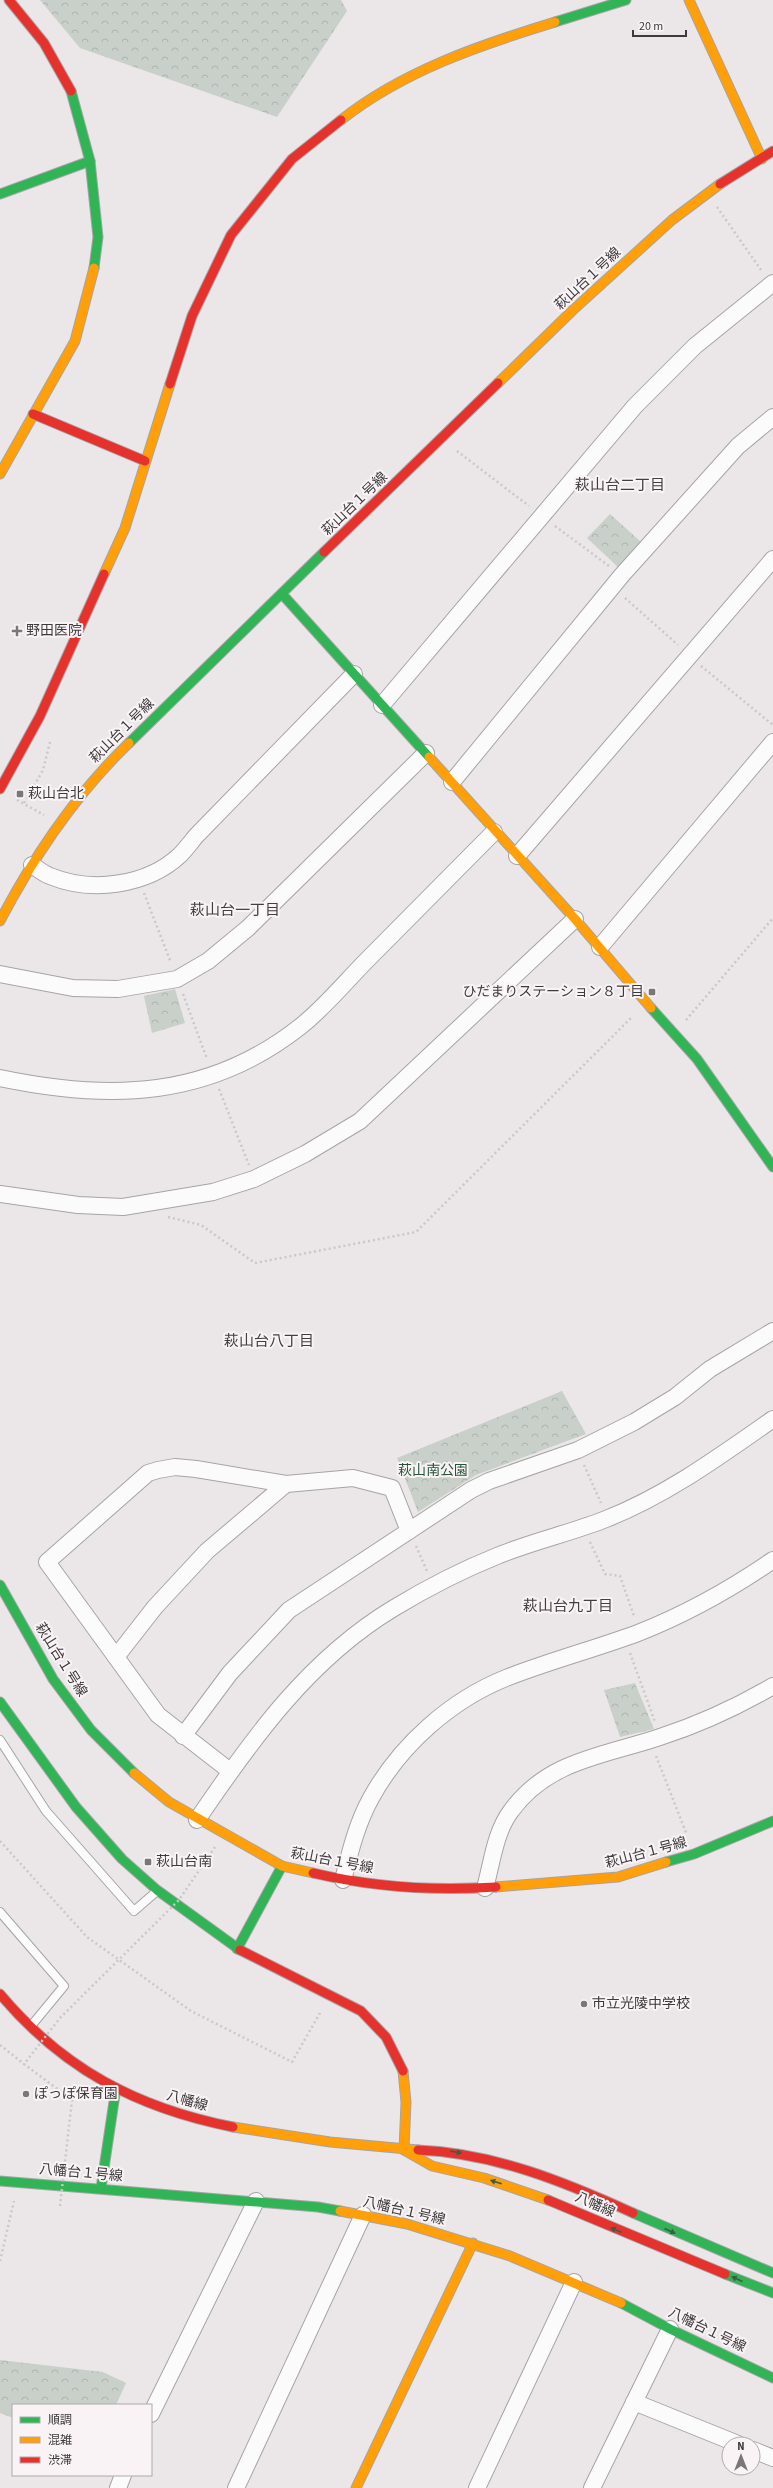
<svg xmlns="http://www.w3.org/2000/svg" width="773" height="2488" viewBox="0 0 773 2488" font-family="'Source Sans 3','Noto Sans JP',sans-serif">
	<defs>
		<pattern id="forest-crowns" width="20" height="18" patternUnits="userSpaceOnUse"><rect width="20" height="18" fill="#c8d0c9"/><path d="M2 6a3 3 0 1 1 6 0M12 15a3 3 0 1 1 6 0" fill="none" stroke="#adb3ae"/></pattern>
	</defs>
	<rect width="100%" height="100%" fill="#ebe7e9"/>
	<!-- forest -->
	<g fill="url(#forest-crowns)">
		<path d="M 40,0 L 341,0 L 347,11 L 277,117 L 80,48 Z"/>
		<path d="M 610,514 L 641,542 L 619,568 L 587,538 Z"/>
		<path d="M 175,989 L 185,1023 L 152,1033 L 144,996 Z"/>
		<path d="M 562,1391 L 586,1434 L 476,1475 L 418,1512 L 397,1458 Z"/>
		<path d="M 635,1683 L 654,1729 L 620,1737 L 604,1690 Z"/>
		<path d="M 0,2360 L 103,2372 L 126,2383 L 116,2405 L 13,2405 L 13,2418 L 0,2413 Z"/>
	</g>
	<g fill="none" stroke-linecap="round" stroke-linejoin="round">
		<defs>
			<g id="lane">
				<path d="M 0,1740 L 46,1811 L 134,1911 L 157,1891"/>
				<path d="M 0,1912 L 64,1986 L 31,2026"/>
			</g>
			<g id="street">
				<path d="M 382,705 L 635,406 L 695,346 L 773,283"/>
				<path d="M 452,782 L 622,575 L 738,446 L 773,417"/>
				<path d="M 517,856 L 773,559"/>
				<path d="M 32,865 C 38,869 44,874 50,876 C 91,893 147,886 180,855 C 186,849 191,842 196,836 L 354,674"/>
				<path d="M 600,947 L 773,742"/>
				<path d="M 0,974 L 73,988 L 118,989 L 177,979 L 208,961 L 248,928 L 426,753"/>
				<path d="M 0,1078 C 110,1101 209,1099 301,1026 C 325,1007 347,980 369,958 C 411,916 452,874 494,832"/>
				<path d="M 0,1194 L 78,1205 L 123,1207 L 213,1192 L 254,1179 L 305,1154 L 360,1121 L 575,919"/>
				<path d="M 116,1657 L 155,1607 L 207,1551 L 286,1484"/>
				<path d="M 183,1736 L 230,1673 L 289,1610 L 471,1490 L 489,1481 L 578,1450 L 634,1422 L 675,1397 L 710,1369 L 773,1331"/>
				<path d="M 230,1771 L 158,1715 L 47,1562 L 148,1473 L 158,1470 L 175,1467 L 196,1469 L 286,1484 L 353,1478 L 392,1488 L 409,1531"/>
				<path d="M 197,1820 C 252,1739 309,1659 394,1608 C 427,1588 462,1570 497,1556 C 533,1541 571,1533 606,1519 C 667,1495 720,1456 773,1419"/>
				<path d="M 343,1880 C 350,1852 357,1823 371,1798 C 400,1745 451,1700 506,1678 C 549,1661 595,1649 638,1633 C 686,1614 731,1589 773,1560"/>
				<path d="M 485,1888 C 492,1863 495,1832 511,1811 C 548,1760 604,1756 660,1737 C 700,1724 737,1707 773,1686"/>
				<path d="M 634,2402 L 738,2444"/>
				<path d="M 151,2414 L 256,2201"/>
				<path d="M 753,2450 L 773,2458"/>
				<path d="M 118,2488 L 123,2475"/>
				<path d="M 236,2488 L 363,2215"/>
				<path d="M 477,2488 L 574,2282"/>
				<path d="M 592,2488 L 670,2329"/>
			</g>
			<g id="fast">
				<path d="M 555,22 L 626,0"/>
				<path d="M 71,91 L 90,161 L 98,237 L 94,268"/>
				<path d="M 0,194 L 90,161"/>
				<path d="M 282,594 L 429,757"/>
				<path d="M 129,743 L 324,552"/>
				<path d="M 651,1008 L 697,1059 L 773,1167"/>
				<path d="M 0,1585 L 53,1679 L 91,1730 L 134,1773"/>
				<path d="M 0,1702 L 76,1807 L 122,1859 L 157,1890 L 240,1950"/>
				<path d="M 666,1862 L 694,1854 L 773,1821"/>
				<path d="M 237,1949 L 282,1866"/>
				<path d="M 0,2181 L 318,2207 L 340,2211"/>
				<path d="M 101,2188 L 116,2088"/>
				<path d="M 633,2213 L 773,2273"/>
				<path d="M 725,2274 L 773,2293"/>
				<path d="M 621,2303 L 670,2329 L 773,2378"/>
			</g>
			<g id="slow">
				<path d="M 689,0 L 762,159"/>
				<path d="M 341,120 C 403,71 480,45 555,22"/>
				<path d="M 498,383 L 573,310 L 672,220 L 720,184"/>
				<path d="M 0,474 L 75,341 L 94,268"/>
				<path d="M 104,574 L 125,528 L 170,384"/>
				<path d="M 429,757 L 575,919 L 651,1008"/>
				<path d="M 0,921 C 34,856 76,794 129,743"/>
				<path d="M 134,1773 L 169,1802 L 282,1866 L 313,1873"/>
				<path d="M 496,1887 L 618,1877 L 666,1862"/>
				<path d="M 403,2071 L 406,2102 L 404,2150"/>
				<path d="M 233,2127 L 330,2142 L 418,2150"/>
				<path d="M 404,2150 L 432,2166 L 484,2178 L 548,2200"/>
				<path d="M 340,2211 L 407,2224 L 510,2256 L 621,2303"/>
				<path d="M 356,2488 L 473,2243"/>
			</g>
			<g id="jam">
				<path d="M 9,0 L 44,43 L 71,91"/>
				<path d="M 720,184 L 773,151"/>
				<path d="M 170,384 L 192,316 L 231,235 L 292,159 L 341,120"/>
				<path d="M 33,414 L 145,461"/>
				<path d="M 324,552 L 498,383"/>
				<path d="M 0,789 L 40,716 L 104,574"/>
				<path d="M 313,1873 C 372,1887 434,1891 496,1887"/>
				<path d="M 240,1950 L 361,2011 L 386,2037 L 403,2071"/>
				<path d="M 0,1994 C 63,2069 137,2108 233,2127"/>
				<path d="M 418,2150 C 494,2153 565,2182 633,2213"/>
				<path d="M 548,2200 L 725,2274"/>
			</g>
		</defs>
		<!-- lane casing -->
		<use href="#lane" stroke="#a7a4a5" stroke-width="10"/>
		<!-- street casing -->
		<use href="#street" stroke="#a7a4a5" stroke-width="18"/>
		<!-- fast casing -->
		<use href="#fast" stroke="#a7a4a5" stroke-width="11"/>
		<!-- slow casing -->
		<use href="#slow" stroke="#a7a4a5" stroke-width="11"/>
		<!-- jam casing -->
		<use href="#jam" stroke="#a7a4a5" stroke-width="11"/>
		<!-- path -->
		<g stroke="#c9c8c8" stroke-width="2.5" stroke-dasharray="2 3" stroke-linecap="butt">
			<path d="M 717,207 L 761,270"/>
			<path d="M 457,451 L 529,506"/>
			<path d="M 555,526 L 609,566"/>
			<path d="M 625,598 L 678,645"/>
			<path d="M 701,666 L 773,725"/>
			<path d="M 17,800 L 44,815"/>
			<path d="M 24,803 L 43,770 L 50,742"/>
			<path d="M 144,893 L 171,963"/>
			<path d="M 183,994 L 207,1059"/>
			<path d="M 686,1020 L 773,918"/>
			<path d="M 219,1089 L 249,1165"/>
			<path d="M 168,1217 L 201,1225 L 255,1263 L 416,1232 L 632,1017"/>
			<path d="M 584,1465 L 601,1503"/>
			<path d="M 590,1542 L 605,1574 L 620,1576 L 634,1616"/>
			<path d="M 416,1546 L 427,1571"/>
			<path d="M 630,1653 L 655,1722"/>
			<path d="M 656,1756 L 687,1835"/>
			<path d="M 0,1841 L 87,1937 L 191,2011 L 292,2062 L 320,2013"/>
			<path d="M 0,2045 L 24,2064"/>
			<path d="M 0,2261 L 14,2201"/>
		</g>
		<!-- lane -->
		<use href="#lane" stroke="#fcfbfc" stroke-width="8"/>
		<!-- street -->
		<use href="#street" stroke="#fcfbfc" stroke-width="16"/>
		<!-- fast -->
		<use href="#fast" stroke="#30b455" stroke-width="9"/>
		<!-- slow -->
		<use href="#slow" stroke="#ff9f0a" stroke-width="9"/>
		<!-- jam -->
		<use href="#jam" stroke="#e5322d" stroke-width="9"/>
		<!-- path-bridge -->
		<path stroke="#c9c8c8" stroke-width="2.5" stroke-dasharray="2 3" stroke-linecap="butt" d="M 60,2206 L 72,2100 L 24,2064 L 60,2018 L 179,1900 L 215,1847"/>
	</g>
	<!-- one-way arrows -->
	<defs><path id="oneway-solid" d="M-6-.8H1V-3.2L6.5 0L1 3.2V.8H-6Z"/></defs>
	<g fill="#395f43">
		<use href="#oneway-solid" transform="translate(456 2152) rotate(10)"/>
		<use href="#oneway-solid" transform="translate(496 2182) rotate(-162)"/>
		<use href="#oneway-solid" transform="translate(616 2230) rotate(-158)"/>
		<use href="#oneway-solid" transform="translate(670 2231) rotate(24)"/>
		<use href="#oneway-solid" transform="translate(737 2279) rotate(-156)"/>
	</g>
	<!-- markers -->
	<g fill="#7a7778" stroke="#f9f3f5" stroke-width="1.5">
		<path d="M15 625h4v4h4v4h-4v4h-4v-4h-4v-4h4z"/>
		<rect x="16" y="790" width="8" height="8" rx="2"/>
		<rect x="648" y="988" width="8" height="8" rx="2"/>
		<rect x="144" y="1858" width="8" height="8" rx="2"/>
		<circle cx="584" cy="2004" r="4"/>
		<circle cx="26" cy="2094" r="4"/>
	</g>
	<g text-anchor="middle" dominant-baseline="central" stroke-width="4" stroke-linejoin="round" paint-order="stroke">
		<!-- street labels -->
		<g font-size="14" fill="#3d3a3b" stroke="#f9f3f5">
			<text transform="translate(588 279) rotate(-43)">萩山台１号線</text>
			<text transform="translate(355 504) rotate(-44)">萩山台１号線</text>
			<text transform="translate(122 731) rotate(-45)">萩山台１号線</text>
			<text transform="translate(61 1660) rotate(58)">萩山台１号線</text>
			<text transform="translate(646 1853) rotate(-15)">萩山台１号線</text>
			<text transform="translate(332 1861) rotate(11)">萩山台１号線</text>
			<text transform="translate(187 2101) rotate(16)">八幡線</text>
			<text transform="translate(81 2173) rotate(5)">八幡台１号線</text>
			<text transform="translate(595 2205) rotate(24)">八幡線</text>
			<text transform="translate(404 2211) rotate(13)">八幡台１号線</text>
			<text transform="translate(707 2330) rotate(26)">八幡台１号線</text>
		</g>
		<!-- poi labels -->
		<g font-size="14" fill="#3d3a3b" stroke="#f9f3f5" text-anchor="start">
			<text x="26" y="631">野田医院</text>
			<text x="28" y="794">萩山台北</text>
			<text x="644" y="992" text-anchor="end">ひだまりステーション８丁目</text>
			<text x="156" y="1862">萩山台南</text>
			<text x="592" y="2004">市立光陵中学校</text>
			<text x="34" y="2094">ぽっぽ保育園</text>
		</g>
		<!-- park labels -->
		<g font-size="14" fill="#275538" stroke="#f9f3f5">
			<text x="433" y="1471">萩山南公園</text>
		</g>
		<!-- neighbourhood labels -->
		<g font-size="15" fill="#433e3f" stroke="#f9f3f5">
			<text x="620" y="485">萩山台二丁目</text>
			<text x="235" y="910">萩山台一丁目</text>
			<text x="269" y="1341">萩山台八丁目</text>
			<text x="568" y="1606">萩山台九丁目</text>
		</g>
	</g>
	<!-- legend -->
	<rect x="12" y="2404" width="140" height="72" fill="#f9f3f5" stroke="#aea9ab"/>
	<rect x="20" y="2417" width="20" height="6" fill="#30b455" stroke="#aea9ab"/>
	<text x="48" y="2424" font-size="12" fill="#3d3a3b">順調</text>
	<rect x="20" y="2437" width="20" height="6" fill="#ff9f0a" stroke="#aea9ab"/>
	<text x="48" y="2444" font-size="12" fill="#3d3a3b">混雑</text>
	<rect x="20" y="2457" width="20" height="6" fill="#e5322d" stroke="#aea9ab"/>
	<text x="48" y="2464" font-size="12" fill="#3d3a3b">渋滞</text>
	<!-- north arrow -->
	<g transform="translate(741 2456)"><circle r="19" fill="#f9f3f5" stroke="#aea9ab"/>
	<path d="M0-3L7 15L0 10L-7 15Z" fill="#7a7778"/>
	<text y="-6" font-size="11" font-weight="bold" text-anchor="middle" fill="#3d3a3b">N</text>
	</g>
	<!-- scale -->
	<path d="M633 30v6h53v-6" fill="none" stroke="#3d3a3b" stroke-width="2"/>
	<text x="639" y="30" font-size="12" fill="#3d3a3b" stroke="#f9f3f5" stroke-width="3" paint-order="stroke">20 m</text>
</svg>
